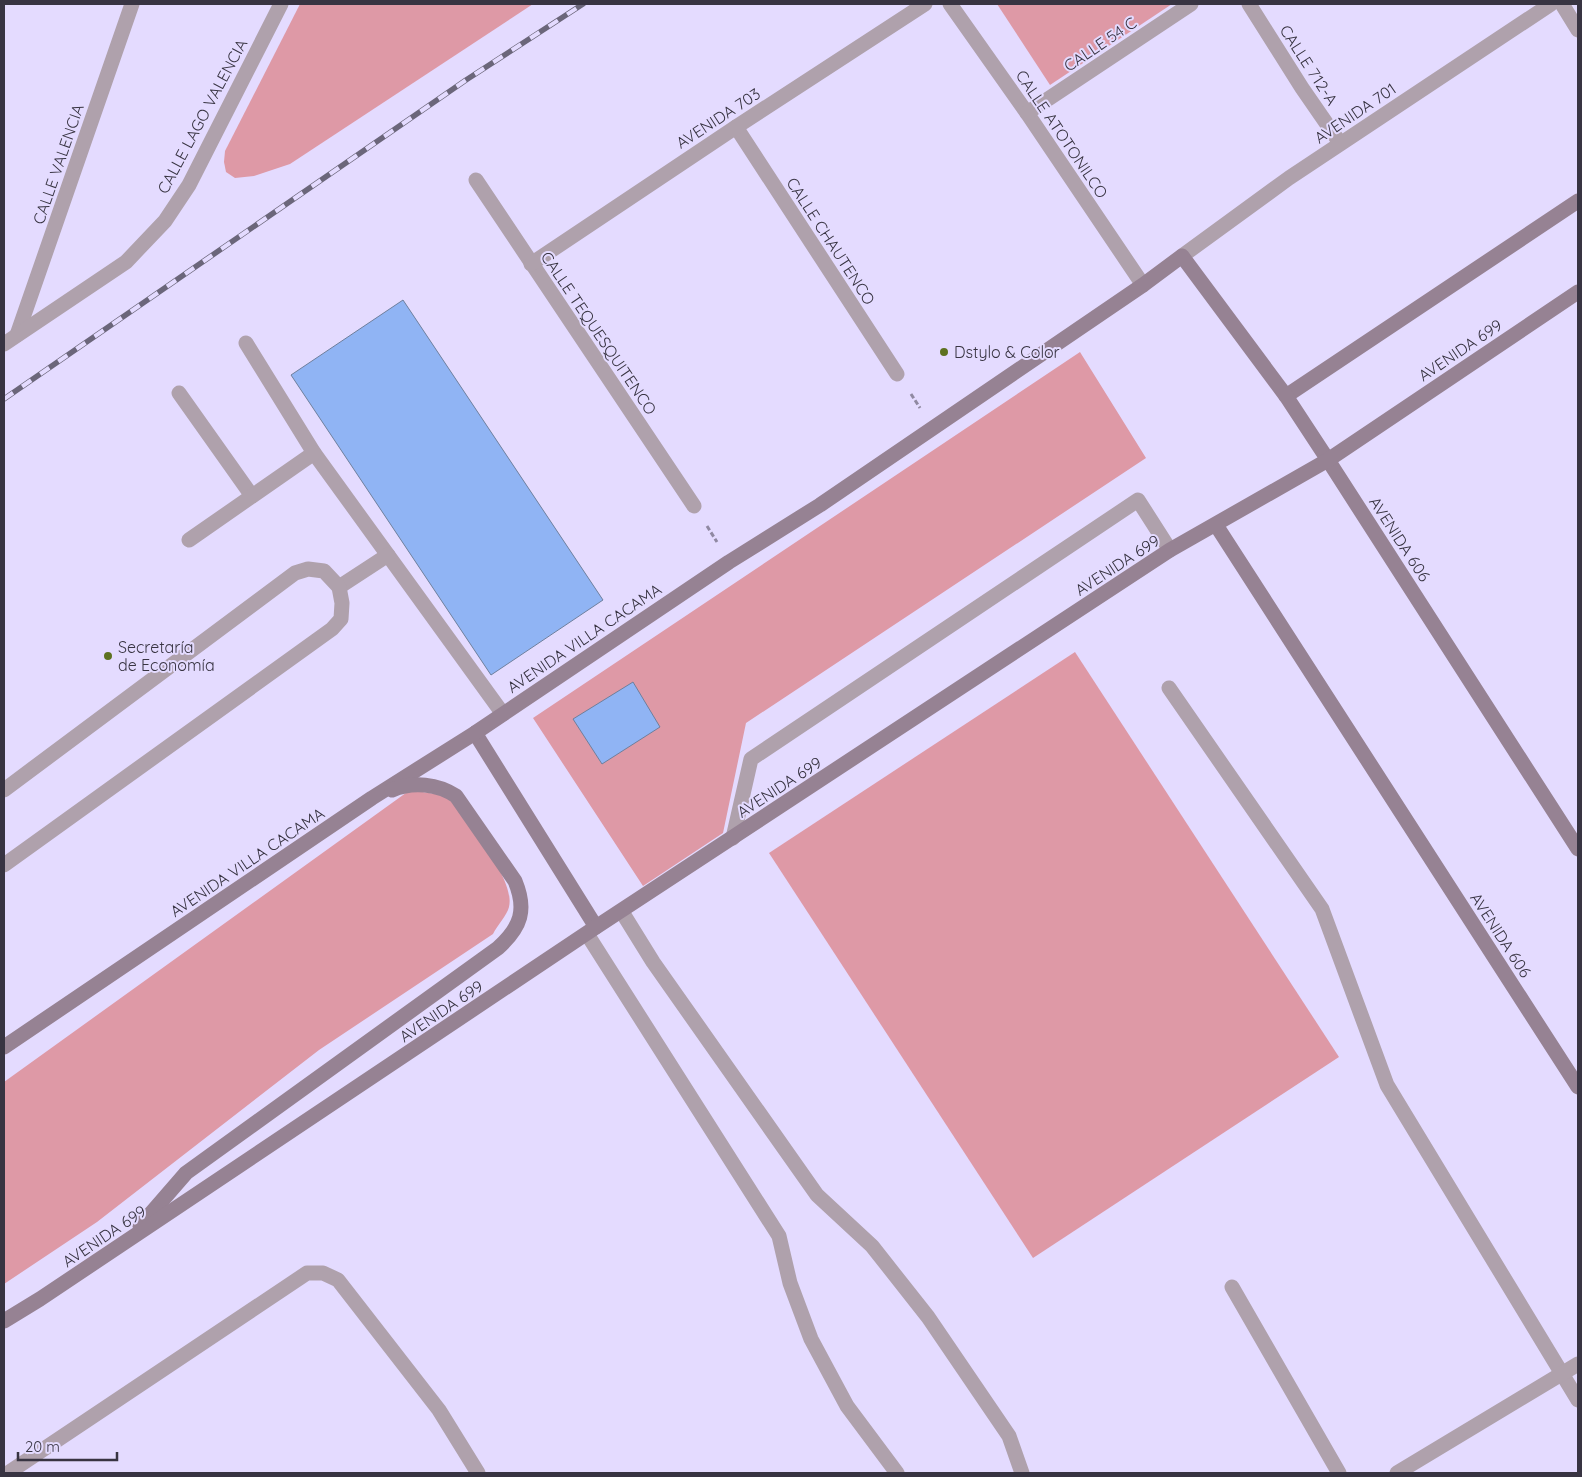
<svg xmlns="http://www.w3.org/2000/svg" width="1582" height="1477" viewBox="0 0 1582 1477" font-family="Quicksand,sans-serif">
	<rect width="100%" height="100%" fill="#e4dbff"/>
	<!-- green -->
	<g fill="#de99a6">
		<path d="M 300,4 L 533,4 L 290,164 L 254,176 L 235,178 L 226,172 L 224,162 L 225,151 Z"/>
		<path d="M 997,4 L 1172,4 L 1050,85 Z"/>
		<path d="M 1080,352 L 1146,458 L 746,723 L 723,833 L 643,886 L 533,718 Z"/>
		<path d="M 1075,652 L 1339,1057 L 1033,1258 L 769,853 Z"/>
		<path d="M 410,790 L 448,796 C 464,822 516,877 509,907 C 507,915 497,926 493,934 L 319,1050 L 97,1222 L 4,1284 L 4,1082 Z"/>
	</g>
	<!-- building -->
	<g fill="#90b4f4" stroke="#6e7f9c">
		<path d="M 403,300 L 603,600 L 491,675 L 291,375 Z"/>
		<path d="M 633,682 L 660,727 L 602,764 L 573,719 Z"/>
	</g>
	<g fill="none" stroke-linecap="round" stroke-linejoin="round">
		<!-- path -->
		<g stroke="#9089a2" stroke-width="3" stroke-dasharray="5 2.5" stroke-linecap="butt">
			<path d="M 911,394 L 920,408"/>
			<path d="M 707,526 L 717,542"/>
		</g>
		<!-- lane -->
		<g stroke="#afa1ac" stroke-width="15">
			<path d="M 246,343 L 314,453 L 503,714"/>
			<path d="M 179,393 L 252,496"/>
			<path d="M 189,540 L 314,453"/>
			<path d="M 339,587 L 388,555"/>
			<path d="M 1169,688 L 1322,909 L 1387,1085 L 1578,1400"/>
			<path d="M 4,790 L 295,573 L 308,569 L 324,571 L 339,587 L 342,603 L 341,619 L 332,629 L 4,865"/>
			<path d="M 733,838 L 751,759 L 1138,500 L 1170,550"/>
			<path d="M 622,912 L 653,962 L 817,1195 L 872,1246 L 928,1317 L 1009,1436 L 1022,1473"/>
			<path d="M 587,934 L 779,1236 L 790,1283 L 811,1339 L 847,1406 L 897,1473"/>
			<path d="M 1232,1287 L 1339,1473"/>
			<path d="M 8,1473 L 307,1273 L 323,1273 L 338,1280 L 439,1410 L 478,1473"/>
			<path d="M 1397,1473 L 1578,1364"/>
		</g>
		<!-- street -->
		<g stroke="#afa1ac" stroke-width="15">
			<path d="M 950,4 L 1027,113 L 1143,285"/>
			<path d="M 1249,4 L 1302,88 L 1340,143"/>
			<path d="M 1562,4 L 1578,30"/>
			<path d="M 1027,113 L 1191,4"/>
			<path d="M 736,127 L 897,374"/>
			<path d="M 476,180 L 694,506"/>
			<path d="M 1182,256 L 1289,178 L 1551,4"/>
			<path d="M 531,264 L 736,127 L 925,4"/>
			<path d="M 17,335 L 132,4"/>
			<path d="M 4,344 L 126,262 L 165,221 L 189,185 L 281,4"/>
		</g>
		<!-- secondary -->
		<g stroke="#968293" stroke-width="15">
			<path d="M 1286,396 L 1578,201"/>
			<path d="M 1216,525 L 1578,1087"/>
			<path d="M 475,733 L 596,927"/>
			<path d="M 4,1047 L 372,798 L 475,733 L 729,562 L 820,505 L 1143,285 L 1182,256 L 1286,396 L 1328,460 L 1578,849"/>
			<path d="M 140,1226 L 186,1173 L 498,948 C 521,927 527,910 515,881 L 456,796 C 438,784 413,781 392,790"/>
			<path d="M 4,1321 L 40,1299 L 596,927 L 1170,550 L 1328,460 L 1578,292"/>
		</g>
		<defs>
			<path id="rail" d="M 4,399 L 466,80 L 583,4"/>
		</defs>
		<!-- rail casing -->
		<use href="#rail" stroke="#6b667a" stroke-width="5.5"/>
		<!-- rail -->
		<use href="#rail" stroke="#e4dbff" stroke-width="4" stroke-dasharray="11" stroke-linecap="butt"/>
	</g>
	<!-- markers -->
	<g fill="#5d7120" stroke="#e4dbff" stroke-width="2">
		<circle cx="944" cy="352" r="5"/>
		<circle cx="108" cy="656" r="5"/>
	</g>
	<g text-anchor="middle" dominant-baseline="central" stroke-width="4" stroke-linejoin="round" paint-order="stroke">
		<!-- street labels -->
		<g font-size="16" fill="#383442" stroke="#e4dbff">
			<text transform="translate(1100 44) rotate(-34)">CALLE 54 C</text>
			<text transform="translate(1309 65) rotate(57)">CALLE 712-A</text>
			<text transform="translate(1355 113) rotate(-34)">AVENIDA 701</text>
			<text transform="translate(202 116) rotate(-62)">CALLE LAGO VALENCIA</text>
			<text transform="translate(718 118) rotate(-33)">AVENIDA 703</text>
			<text transform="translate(1062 134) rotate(56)">CALLE ATOTONILCO</text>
			<text transform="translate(58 164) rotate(-71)">CALLE VALENCIA</text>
			<text transform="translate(831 241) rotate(57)">CALLE CHAUTENCO</text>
			<text transform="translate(599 333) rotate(56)">CALLE TEQUESQUITENCO</text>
			<text transform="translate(1460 350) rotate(-34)">AVENIDA 699</text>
			<text transform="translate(1400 539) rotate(57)">AVENIDA 606</text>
			<text transform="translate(1117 565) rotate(-33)">AVENIDA 699</text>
			<text transform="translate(584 638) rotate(-34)">AVENIDA VILLA CACAMA</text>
			<text transform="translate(779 787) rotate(-33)">AVENIDA 699</text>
			<text transform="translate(247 862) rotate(-34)">AVENIDA VILLA CACAMA</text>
			<text transform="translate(1501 935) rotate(57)">AVENIDA 606</text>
			<text transform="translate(441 1011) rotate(-34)">AVENIDA 699</text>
			<text transform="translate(104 1236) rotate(-34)">AVENIDA 699</text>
		</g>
		<!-- poi labels -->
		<g font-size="16" fill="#383442" stroke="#e4dbff" text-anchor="start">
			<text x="954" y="352">Dstylo &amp; Color</text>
			<text x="118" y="647">Secretaría<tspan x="118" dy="18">de Economía</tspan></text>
		</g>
	</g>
	<!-- border -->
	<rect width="1582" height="1477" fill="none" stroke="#383442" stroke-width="10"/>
	<!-- scale -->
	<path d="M18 1452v8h99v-8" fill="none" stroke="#383442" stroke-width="2.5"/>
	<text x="25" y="1452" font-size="15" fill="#383442" stroke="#e4dbff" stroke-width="4" paint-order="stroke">20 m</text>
</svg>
